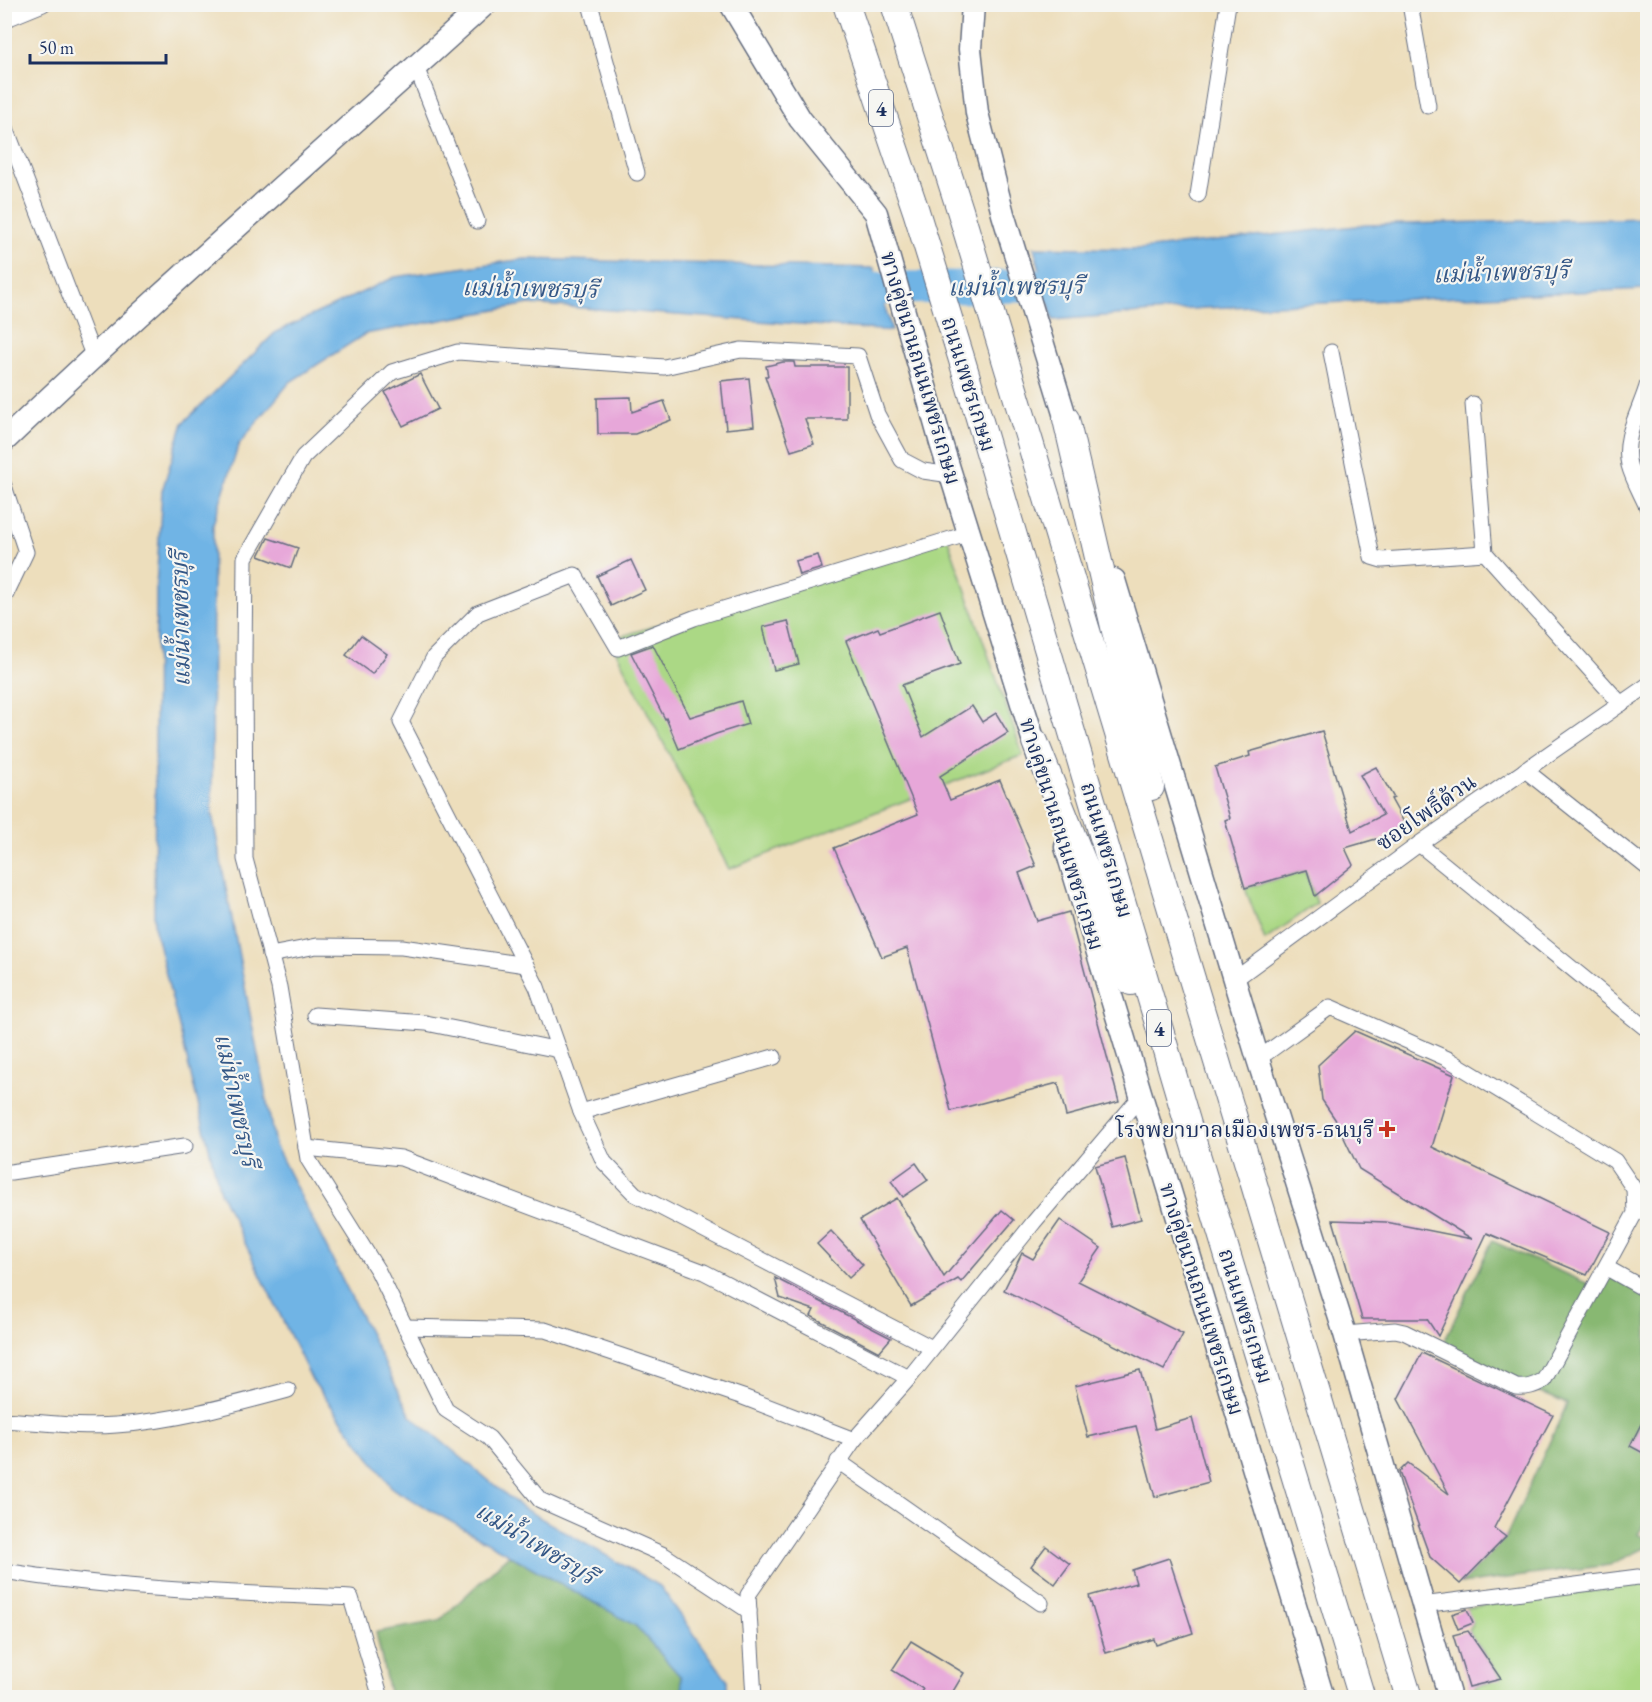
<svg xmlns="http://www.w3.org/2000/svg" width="1652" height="1702" viewBox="0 0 1652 1702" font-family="'EB Garamond','Noto Serif Thai',serif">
	<rect width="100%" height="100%" fill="#f6f6f2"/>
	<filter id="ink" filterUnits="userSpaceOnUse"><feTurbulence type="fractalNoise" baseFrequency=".0167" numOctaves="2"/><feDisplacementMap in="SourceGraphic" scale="12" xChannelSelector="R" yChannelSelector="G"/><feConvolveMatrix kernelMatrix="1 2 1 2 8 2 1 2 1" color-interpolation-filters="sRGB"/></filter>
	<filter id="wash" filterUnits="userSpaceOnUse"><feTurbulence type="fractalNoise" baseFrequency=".008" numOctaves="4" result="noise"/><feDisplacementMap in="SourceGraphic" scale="24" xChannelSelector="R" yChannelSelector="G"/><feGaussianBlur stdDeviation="1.35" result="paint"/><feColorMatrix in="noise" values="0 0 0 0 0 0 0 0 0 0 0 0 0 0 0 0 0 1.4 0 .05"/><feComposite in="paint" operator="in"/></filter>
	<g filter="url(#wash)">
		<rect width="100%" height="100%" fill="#eddebc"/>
		<!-- green -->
		<g fill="#abd885" stroke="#638472" stroke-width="1.5">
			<path d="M 946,534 L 1023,755 L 729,869 L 610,640 Z"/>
			<path d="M 1305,871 L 1317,903 L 1265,940 L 1245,888 Z"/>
			<path d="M 1647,1576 L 1647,1697 L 1478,1697 L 1475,1686 L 1501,1678 L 1468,1631 L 1473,1623 L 1466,1608 L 1617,1587 Z"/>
		</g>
		<!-- forest -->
		<g fill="#88b872" stroke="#527468" stroke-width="1.5">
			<path d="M 1492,1241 L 1595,1287 L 1606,1263 L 1647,1292 L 1647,1420 L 1644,1419 L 1630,1445 L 1647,1455 L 1647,1520 L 1638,1534 L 1647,1540 L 1647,1547 L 1610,1565 L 1460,1584 L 1506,1537 L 1567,1404 L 1441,1348 Z"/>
			<path d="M 509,1555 L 636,1626 L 681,1677 L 683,1697 L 390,1697 L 376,1632 L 439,1621 Z"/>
		</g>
		<!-- water -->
		<g fill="#6fb4e5" stroke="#4572a2" stroke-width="1.5">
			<path d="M 1647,218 L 1647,289 L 1205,308 L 1053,320 L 1034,247 L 1141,249 L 1366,225 Z"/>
			<path d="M 525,259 L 874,268 L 892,331 L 529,304 L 365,334 L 290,382 L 239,444 L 213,524 L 212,814 L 275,1145 L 411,1416 L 521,1507 L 660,1586 L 727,1680 L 727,1697 L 683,1697 L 681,1677 L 636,1626 L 393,1489 L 312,1380 L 220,1192 L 154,926 L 156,587 L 162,491 L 183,423 L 276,332 L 395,277 Z"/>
		</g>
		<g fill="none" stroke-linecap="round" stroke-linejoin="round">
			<!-- river -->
			<path stroke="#6fb4e5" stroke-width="33" d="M 835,289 L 1090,285"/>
		</g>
		<g id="blocks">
			<!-- building -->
			<g fill="#e7a7d9">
				<path d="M 783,362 L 794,362 L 795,367 L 847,367 L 847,419 L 805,419 L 814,444 L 791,451 L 765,376 L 768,376 L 766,366 Z"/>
				<path d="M 420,374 L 438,409 L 403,426 L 385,392 Z"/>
				<path d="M 749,378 L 754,426 L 726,429 L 721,381 Z"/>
				<path d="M 631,397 L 632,412 L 664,401 L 671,420 L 635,434 L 598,434 L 597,398 Z"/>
				<path d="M 268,538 L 298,548 L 291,568 L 259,556 Z"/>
				<path d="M 818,555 L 822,568 L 799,575 L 795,561 Z"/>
				<path d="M 631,560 L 645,590 L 611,606 L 597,576 Z"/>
				<path d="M 940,610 L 960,664 L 902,685 L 923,737 L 972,706 L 982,722 L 996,713 L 1008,733 L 940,776 L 950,800 L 1000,780 L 1036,866 L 1019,873 L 1037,921 L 1069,912 L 1119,1102 L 1066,1116 L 1058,1083 L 951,1111 L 907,948 L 882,957 L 834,848 L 918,814 L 846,641 L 878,628 L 880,632 Z"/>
				<path d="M 788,621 L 799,664 L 774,670 L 763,627 Z"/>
				<path d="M 361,635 L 387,654 L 372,674 L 346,655 Z"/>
				<path d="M 653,645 L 690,717 L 741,701 L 748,724 L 716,734 L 679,749 L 666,718 L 665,719 L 631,653 Z"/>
				<path d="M 1322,731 L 1352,831 L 1383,815 L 1360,775 L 1376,767 L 1394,798 L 1391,799 L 1406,826 L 1377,841 L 1376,839 L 1345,848 L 1353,865 L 1315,896 L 1307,870 L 1245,888 L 1225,820 L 1230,818 L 1215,767 L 1250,756 L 1249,752 Z"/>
				<path d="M 1355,1031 L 1454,1075 L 1432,1147 L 1610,1232 L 1587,1275 L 1487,1233 L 1438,1336 L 1427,1319 L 1362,1319 L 1333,1220 L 1386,1222 L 1472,1239 L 1359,1169 L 1335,1119 L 1322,1100 L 1318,1065 Z"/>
				<path d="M 1125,1158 L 1141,1219 L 1112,1227 L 1095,1166 Z"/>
				<path d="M 916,1163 L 928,1180 L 903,1197 L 891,1181 Z"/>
				<path d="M 897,1198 L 944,1277 L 1002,1210 L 1014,1220 L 961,1282 L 958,1279 L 911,1306 L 860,1220 Z"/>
				<path d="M 1060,1220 L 1101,1248 L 1078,1281 L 1183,1334 L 1164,1370 L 1004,1290 L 1022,1253 L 1033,1259 Z"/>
				<path d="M 831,1231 L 863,1265 L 849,1278 L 817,1244 Z"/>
				<path d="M 775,1278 L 891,1338 L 879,1352 L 811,1316 L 814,1310 L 780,1298 Z"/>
				<path d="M 1422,1353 L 1553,1415 L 1494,1528 L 1506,1537 L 1460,1584 L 1430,1557 L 1399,1472 L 1408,1463 L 1449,1494 L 1398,1399 Z"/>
				<path d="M 1140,1370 L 1155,1429 L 1192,1418 L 1209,1482 L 1155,1497 L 1136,1426 L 1088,1437 L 1075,1386 Z"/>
				<path d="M 1647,1412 L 1647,1455 L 1630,1446 Z"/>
				<path d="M 1046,1546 L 1070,1564 L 1055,1584 L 1031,1566 Z"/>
				<path d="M 1169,1558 L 1193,1633 L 1156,1645 L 1154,1639 L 1106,1653 L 1089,1596 L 1136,1583 L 1132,1570 Z"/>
				<path d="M 1467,1609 L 1473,1623 L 1458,1629 L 1452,1614 Z"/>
				<path d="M 1468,1631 L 1501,1679 L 1469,1687 L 1453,1635 Z"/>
				<path d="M 911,1641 L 964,1673 L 949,1698 L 917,1698 L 923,1689 L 892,1670 Z"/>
			</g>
		</g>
	</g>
	<g filter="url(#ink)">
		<use href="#blocks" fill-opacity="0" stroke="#646c7f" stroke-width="1.5"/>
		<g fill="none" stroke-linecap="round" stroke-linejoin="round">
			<defs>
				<g id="minor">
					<path d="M 590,4 L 637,173"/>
					<path d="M 1410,4 L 1428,106"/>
					<path d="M 4,20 L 43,4"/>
					<path d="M 416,67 L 477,221"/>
					<path d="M 4,123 L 93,355"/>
					<path d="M 1198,195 L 1228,4"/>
					<path d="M 1331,352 L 1372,557 L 1382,560 L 1485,553"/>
					<path d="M 1648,383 C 1641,410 1622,436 1629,465 C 1633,480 1642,495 1648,509"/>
					<path d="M 1473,404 L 1485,553 L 1621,704"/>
					<path d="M 4,486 L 26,552 L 4,598"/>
					<path d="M 1525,770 L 1648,868"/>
					<path d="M 1419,844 L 1644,1027 L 1648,1021"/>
					<path d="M 270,955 L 317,946 L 402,947 L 526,965"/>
					<path d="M 1234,980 L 1419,844 L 1648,685"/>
					<path d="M 315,1015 L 426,1023 L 559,1050"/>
					<path d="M 1258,1059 L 1330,1007 L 1448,1059 L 1615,1161 L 1634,1189 L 1635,1213 L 1544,1380 C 1534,1386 1527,1388 1516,1387 L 1404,1332 L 1395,1330 L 1345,1334"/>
					<path d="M 581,1112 L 774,1057"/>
					<path d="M 306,1148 L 401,1158 L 704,1272 L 909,1378"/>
					<path d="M 4,1173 L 185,1146"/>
					<path d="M 1607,1268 L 1648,1291"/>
					<path d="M 405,1327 L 545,1330 L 743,1397 L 854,1440"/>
					<path d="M 932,1348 L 635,1194 L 604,1162 L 581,1112 L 537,987 L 401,722 L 434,657 L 478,613 L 575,575 L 618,648 L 694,618 L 970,533"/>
					<path d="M 4,1420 C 41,1422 79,1428 116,1425 C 174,1421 232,1405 288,1390"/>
					<path d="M 838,1461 L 1041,1603"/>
					<path d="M 4,1571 C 119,1590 236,1593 351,1598 L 381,1698"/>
					<path d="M 1422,1605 L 1638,1577 L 1648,1579"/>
					<path d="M 749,1611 L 664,1555 L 540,1500 L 489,1438 L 446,1410 L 378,1271 L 308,1159 L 279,987 L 245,859 L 244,659 L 245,558 L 303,457 L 392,372 L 458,352 L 664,367 L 741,350 L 858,356 L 877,414 L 902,460 L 923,471 L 951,475"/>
					<path d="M 754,1698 L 748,1595 L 854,1440 L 909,1378 L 1034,1222 L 1141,1096"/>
				</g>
				<g id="secondary">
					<path d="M 731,4 L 800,119 L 876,213 L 941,443 L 1039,758"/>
					<path d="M 973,4 L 970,49 L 977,113 L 1003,214 L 1071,436"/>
					<path d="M 4,441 C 161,291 325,150 485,4"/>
					<path d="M 1114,580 L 1258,1059 L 1345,1334 L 1450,1698"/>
					<path d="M 1066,847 L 1323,1698"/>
				</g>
				<g id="trunk">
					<path d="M 846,4 L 916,211 L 961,357 L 1189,1128 L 1362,1698"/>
					<path d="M 894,4 L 960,210 L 1409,1698"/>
					<path d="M 1066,419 L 1151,787"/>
					<path d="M 1035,742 L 1131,982"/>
				</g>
			</defs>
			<!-- minor casing -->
			<use href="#minor" stroke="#646c7f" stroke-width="17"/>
			<!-- secondary casing -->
			<use href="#secondary" stroke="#646c7f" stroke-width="25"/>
			<!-- trunk casing -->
			<use href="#trunk" stroke="#646c7f" stroke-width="28"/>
			<!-- minor -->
			<use href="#minor" stroke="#fff" stroke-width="15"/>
			<!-- secondary -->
			<use href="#secondary" stroke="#fff" stroke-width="22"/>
			<!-- trunk -->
			<use href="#trunk" stroke="#fff" stroke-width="26"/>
		</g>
	</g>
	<!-- markers -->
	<path fill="#c8321e" stroke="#f6f6f2" stroke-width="2" d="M1384 1120h6v6h6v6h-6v6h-6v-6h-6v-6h6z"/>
	<g text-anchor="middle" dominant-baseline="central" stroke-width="4.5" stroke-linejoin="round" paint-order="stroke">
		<!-- shield labels -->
		<g fill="#f6f6f2" stroke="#5d6b8a" stroke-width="1.5">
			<rect x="869" y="90" width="24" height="36" rx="4.5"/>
			<rect x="1147" y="1010" width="24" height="36" rx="4.5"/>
		</g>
		<g font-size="21" font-weight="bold" fill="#1b2f5e">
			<text x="881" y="108">4</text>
			<text x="1159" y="1028">4</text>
		</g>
		<!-- street labels -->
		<g font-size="22" fill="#1b2f5e" stroke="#f6f6f2">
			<text transform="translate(921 368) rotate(74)">ทางคู่ขนานถนนเพชรเกษม</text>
			<text transform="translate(969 384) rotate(73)">ถนนเพชรเกษม</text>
			<text transform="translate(1426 812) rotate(-35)">ซอยโพธิ์ด้วน</text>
			<text transform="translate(1062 834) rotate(73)">ทางคู่ขนานถนนเพชรเกษม</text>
			<text transform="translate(1107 850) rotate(74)">ถนนเพชรเกษม</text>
			<text transform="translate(1202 1299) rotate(73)">ทางคู่ขนานถนนเพชรเกษม</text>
			<text transform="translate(1246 1316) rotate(73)">ถนนเพชรเกษม</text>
		</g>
		<!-- poi labels -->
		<g font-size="22" fill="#1b2f5e" stroke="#f6f6f2" text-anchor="end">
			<text x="1374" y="1129">โรงพยาบาลเมืองเพชร-ธนบุรี</text>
		</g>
		<!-- water labels -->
		<g font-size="24" font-style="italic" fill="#345786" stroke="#f6f6f2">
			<text transform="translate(1501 272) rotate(-2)">แม่น้ำเพชรบุรี</text>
			<text transform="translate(1016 286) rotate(-1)">แม่น้ำเพชรบุรี</text>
			<text transform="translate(530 288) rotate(1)">แม่น้ำเพชรบุรี</text>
			<text transform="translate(180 619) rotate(-91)">แม่น้ำเพชรบุรี</text>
			<text transform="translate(237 1100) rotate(78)">แม่น้ำเพชรบุรี</text>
			<text transform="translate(536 1543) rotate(31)">แม่น้ำเพชรบุรี</text>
		</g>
	</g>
	<!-- margin -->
	<rect width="1652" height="1702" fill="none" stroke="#f6f6f2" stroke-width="24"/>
	<!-- scale -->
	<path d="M30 54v9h136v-9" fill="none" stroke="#1b2f5e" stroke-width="3"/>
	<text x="39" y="54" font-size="18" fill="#1b2f5e" stroke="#f6f6f2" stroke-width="4.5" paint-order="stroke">50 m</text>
</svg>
